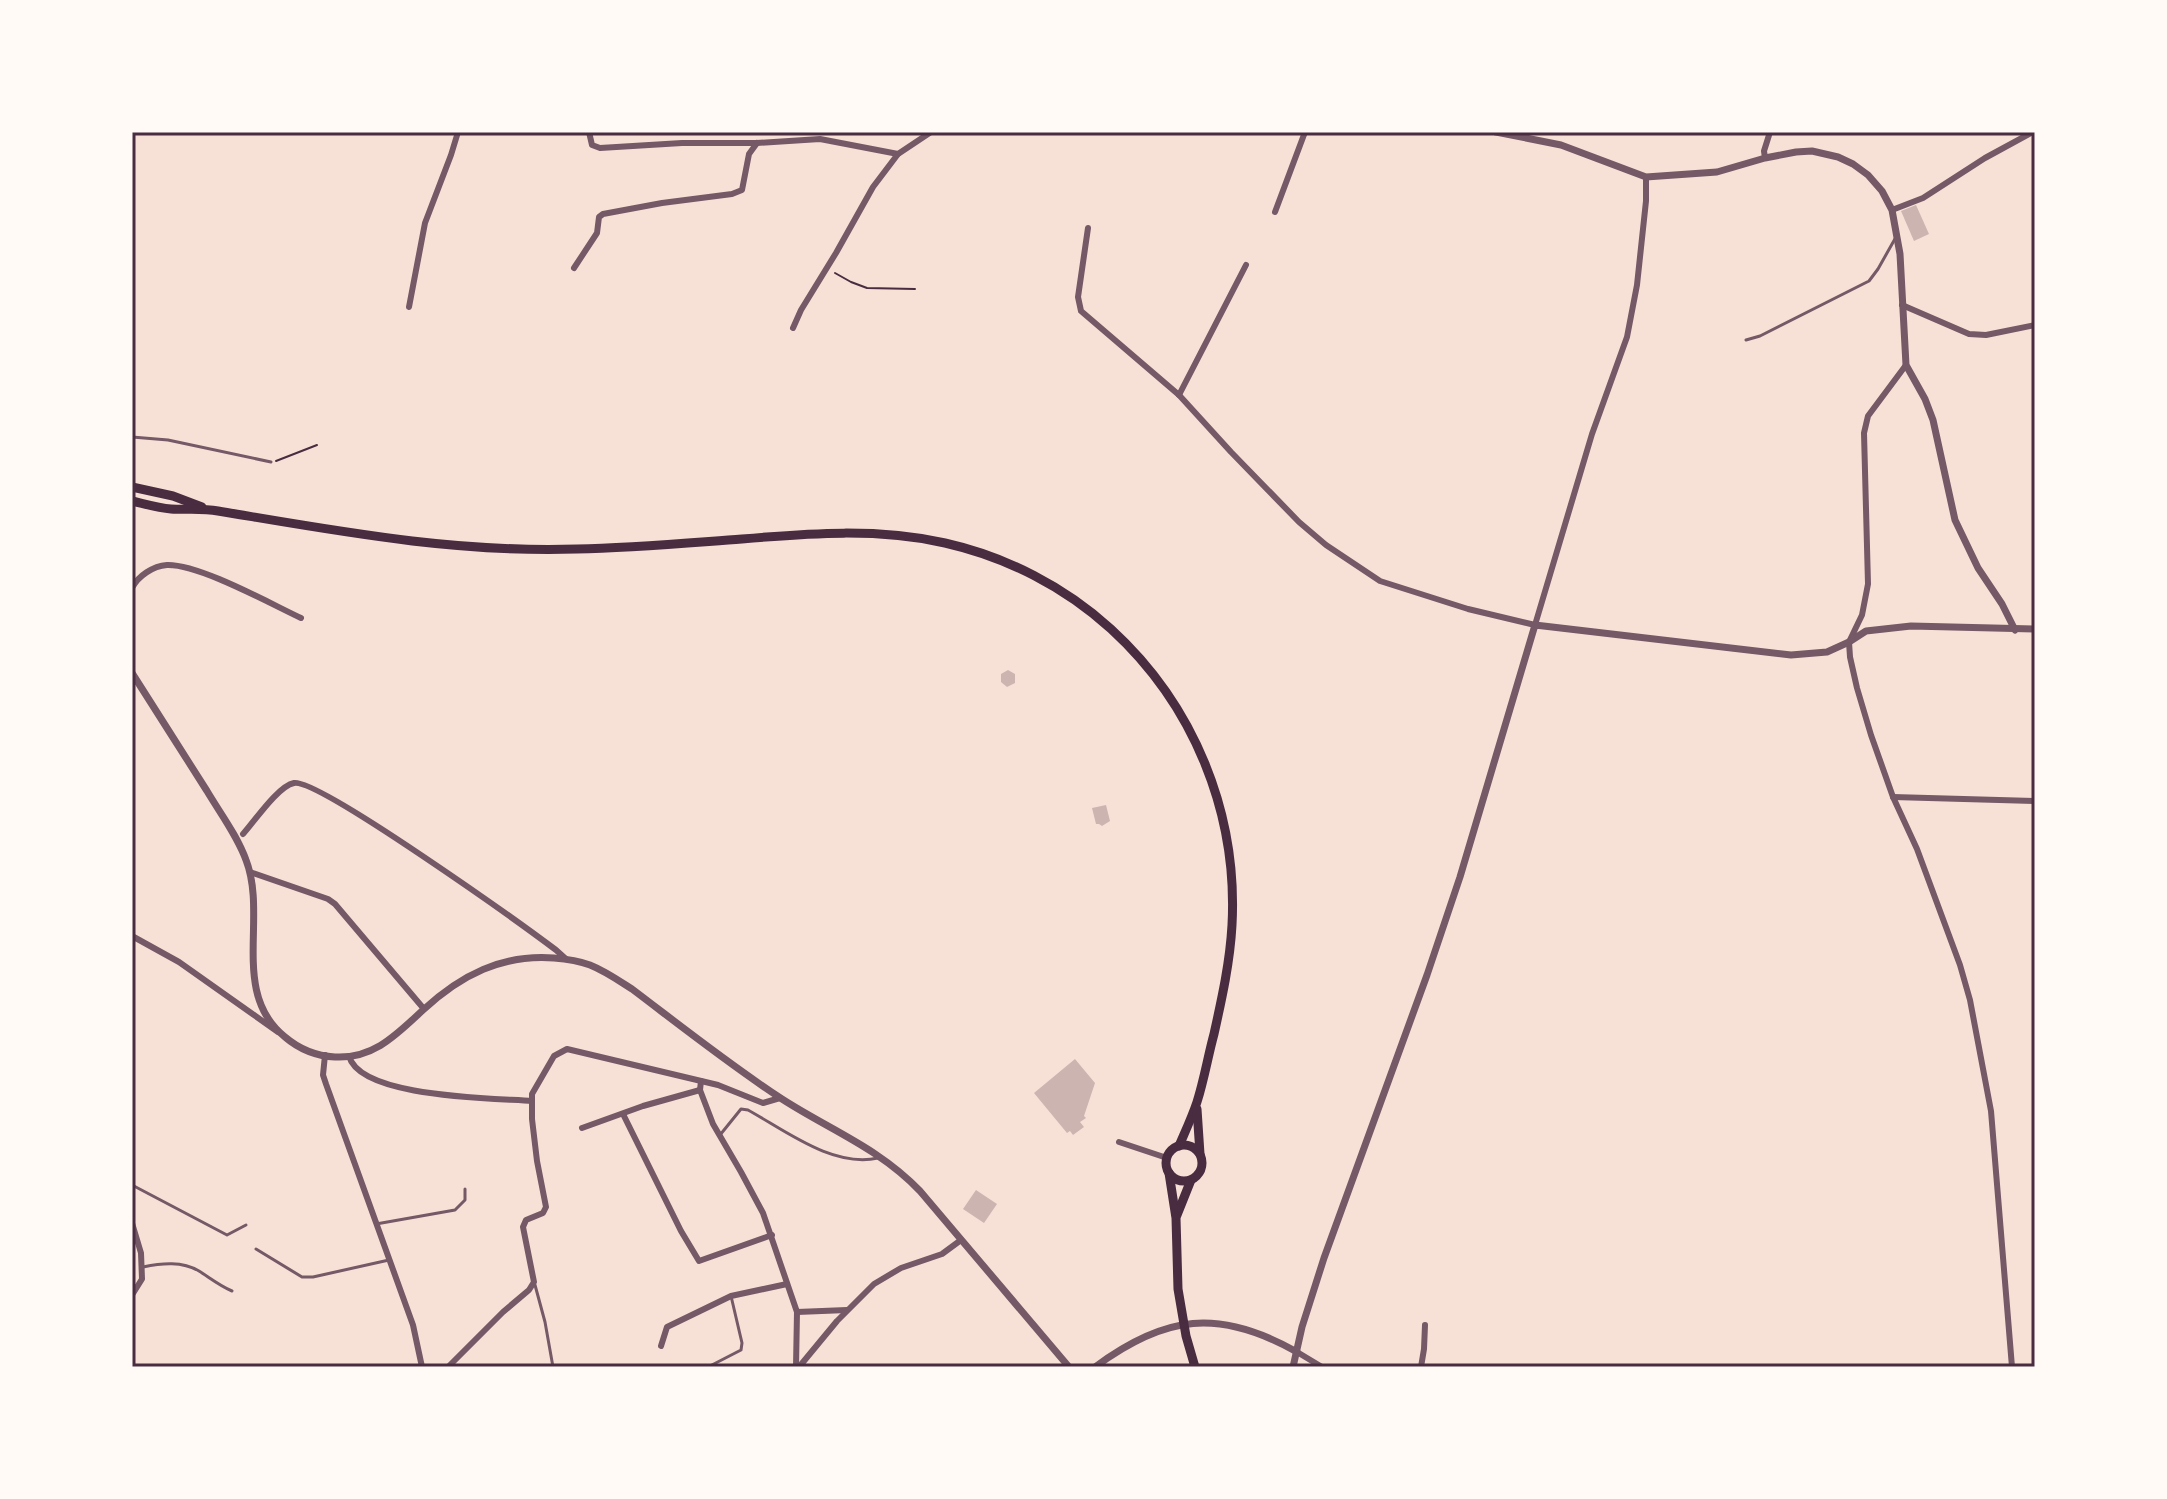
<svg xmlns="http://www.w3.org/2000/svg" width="2167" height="1499" viewBox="0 0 2167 1499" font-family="'Fira Sans Condensed',sans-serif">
	<rect width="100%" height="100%" fill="#f7e1d7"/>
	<!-- building -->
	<g fill="#ccb4b1">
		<path d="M 1916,205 L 1929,234 L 1914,241 L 1901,211 Z"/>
		<path d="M 1008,670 L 1015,674 L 1015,683 L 1007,687 L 1001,682 L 1001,674 Z"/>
		<path d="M 1106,805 L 1110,821 L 1102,826 L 1099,824 L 1096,824 L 1092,808 Z"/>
		<path d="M 1075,1059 L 1095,1083 L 1084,1116 L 1086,1118 L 1080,1122 L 1084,1127 L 1073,1135 L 1070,1131 L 1067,1133 L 1034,1093 Z"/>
		<path d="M 976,1190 L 997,1204 L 984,1223 L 963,1209 Z"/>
	</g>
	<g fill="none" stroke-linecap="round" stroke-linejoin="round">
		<!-- path -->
		<g stroke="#4a2c40" stroke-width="2">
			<path d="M 835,273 L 851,282 L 867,288 L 915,289"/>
			<path d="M 276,461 L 317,445"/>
		</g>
		<!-- service -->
		<g stroke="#755966" stroke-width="3">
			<path d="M 1746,340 L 1760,336 L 1869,281 L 1878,269 L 1896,237"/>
			<path d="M 132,437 L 168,440 L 271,462"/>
			<path d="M 720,1135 L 741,1109 L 748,1110 C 786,1131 833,1168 878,1158"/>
			<path d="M 132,1185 L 227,1235 L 246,1225"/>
			<path d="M 376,1224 L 455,1210 L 465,1200 L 465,1189"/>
			<path d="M 256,1249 L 302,1277 L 313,1277 L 389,1260"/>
			<path d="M 143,1267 C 162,1263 182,1261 199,1271 C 210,1278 220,1286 232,1291"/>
			<path d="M 535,1285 L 545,1322 L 553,1367"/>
			<path d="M 708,1367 L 741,1350 L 742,1343 L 731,1296"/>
		</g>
		<!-- minor -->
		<g stroke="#755966" stroke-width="6">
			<path d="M 589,132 L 592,145 L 600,148 L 682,143 L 757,143 L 820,139 L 898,154"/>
			<path d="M 1765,158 L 1764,151 L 1770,132"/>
			<path d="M 1892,210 L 1923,198 L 1985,158 L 2033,132"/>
			<path d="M 1275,212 L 1305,132"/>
			<path d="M 1088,228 L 1078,297 L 1081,311 L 1179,395 L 1231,452 L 1299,522 L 1326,545 L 1380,581 L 1468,609 L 1535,625 L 1592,434 L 1627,337 L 1637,285 L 1646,201 L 1646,177"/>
			<path d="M 574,268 L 597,233 L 599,217 L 603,214 L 662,203 L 732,194 L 742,190 L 749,154 L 757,143"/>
			<path d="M 1902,305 L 1969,334 L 1986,335 L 2035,325"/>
			<path d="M 409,307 L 425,223 L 451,155 L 458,132"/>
			<path d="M 793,328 L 801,310 L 836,253 L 873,187 L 898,154 L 931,132"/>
			<path d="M 1906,365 L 1868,416 L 1864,433 L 1868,584 L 1862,615 L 1849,642 L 1850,657 L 1857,688 L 1871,735 L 1893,797 L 1917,849 L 1960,965 L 1970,1000 L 1991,1111 L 2012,1367"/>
			<path d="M 1179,395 L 1246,265"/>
			<path d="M 132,588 C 138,576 153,566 167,565 C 199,564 269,603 301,618"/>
			<path d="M 1893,797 L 2035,801"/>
			<path d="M 243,834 C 254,822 278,786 294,783 C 318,778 524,926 556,950 L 566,959"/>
			<path d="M 250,872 L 328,899 L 335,904 L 424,1009"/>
			<path d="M 132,936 L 179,962 L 278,1032"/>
			<path d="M 325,1055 L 323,1075 L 326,1084 L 413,1325 L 422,1367"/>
			<path d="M 349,1056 C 360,1098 494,1098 532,1101"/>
			<path d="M 701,1081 L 700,1090 L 713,1124 L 741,1172 L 763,1213 L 797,1312 L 847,1310"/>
			<path d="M 623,1114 L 681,1231 L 699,1261 L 772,1235"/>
			<path d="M 582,1128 L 643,1106 L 700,1090"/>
			<path d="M 1119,1142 L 1167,1158"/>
			<path d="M 132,1223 L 141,1253 L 142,1279 L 132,1295"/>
			<path d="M 661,1346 L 667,1327 L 731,1296 L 787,1284"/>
			<path d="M 1297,1352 L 1322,1367"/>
			<path d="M 448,1367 L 503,1312 L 529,1290 L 534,1282 L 523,1227 L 526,1220 L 543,1213 L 546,1207 L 537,1161 L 532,1119 L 532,1094 L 554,1056 L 567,1049 L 718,1085 L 763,1103 L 780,1098"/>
			<path d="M 796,1367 L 797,1312"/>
			<path d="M 799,1367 L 837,1321 L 874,1284 L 901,1268 L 942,1254 L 961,1240"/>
			<path d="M 1421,1367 L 1424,1349 L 1425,1325"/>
		</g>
		<!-- tertiary -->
		<g stroke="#755966" stroke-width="7">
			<path d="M 1496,132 L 1561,145 L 1646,177 L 1717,172 L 1765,158 L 1796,152 L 1812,151 L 1838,157 L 1853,164 L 1868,175 L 1882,191 L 1892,210 L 1900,254 L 1906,365 L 1925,399 L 1933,420 L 1955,520 L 1978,568 L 2002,604 L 2015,630"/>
			<path d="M 132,673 C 157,712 182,752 207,791 C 220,813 237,835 246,860 C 268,917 230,993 285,1037 C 299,1049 317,1056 335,1057 C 374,1059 397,1034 423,1010 C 461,975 502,954 554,958 C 566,959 579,961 590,965 C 605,971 618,980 632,989 C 681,1026 730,1065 782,1099 C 830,1130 879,1148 920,1191 L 1069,1367"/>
			<path d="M 1095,1367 C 1165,1315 1219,1308 1297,1352"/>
			<path d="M 1293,1367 L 1302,1327 L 1324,1258 L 1427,975 L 1460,877 L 1535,625 L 1791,655 L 1827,652 L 1849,642 L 1866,631 L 1911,626 L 2035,629"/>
		</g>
		<!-- primary -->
		<g stroke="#4a2c40" stroke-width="9">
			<path d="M 132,487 L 173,496 L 202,507"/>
			<path d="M 132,501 C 145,504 158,508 171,509 C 186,510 202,508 218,511 C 338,531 454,553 577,549 C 632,548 687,543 742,539 C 810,533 878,528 945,543 C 1007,557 1065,587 1111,629 C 1194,705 1238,813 1232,925 C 1230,962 1222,998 1214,1034 C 1208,1056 1204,1080 1197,1102 C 1192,1117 1185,1132 1179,1146"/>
			<path d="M 1197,1109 L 1200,1154"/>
			<circle cx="1184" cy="1163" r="18"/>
			<path d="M 1169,1173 L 1176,1218 L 1178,1289 L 1186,1336 L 1195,1367"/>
			<path d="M 1177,1215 L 1191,1180"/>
		</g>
	</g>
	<!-- border -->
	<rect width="2167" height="1499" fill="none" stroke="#fffaf5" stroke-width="268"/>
	<rect x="134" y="134" width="1899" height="1231" fill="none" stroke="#4a2c40" stroke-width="3"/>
</svg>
